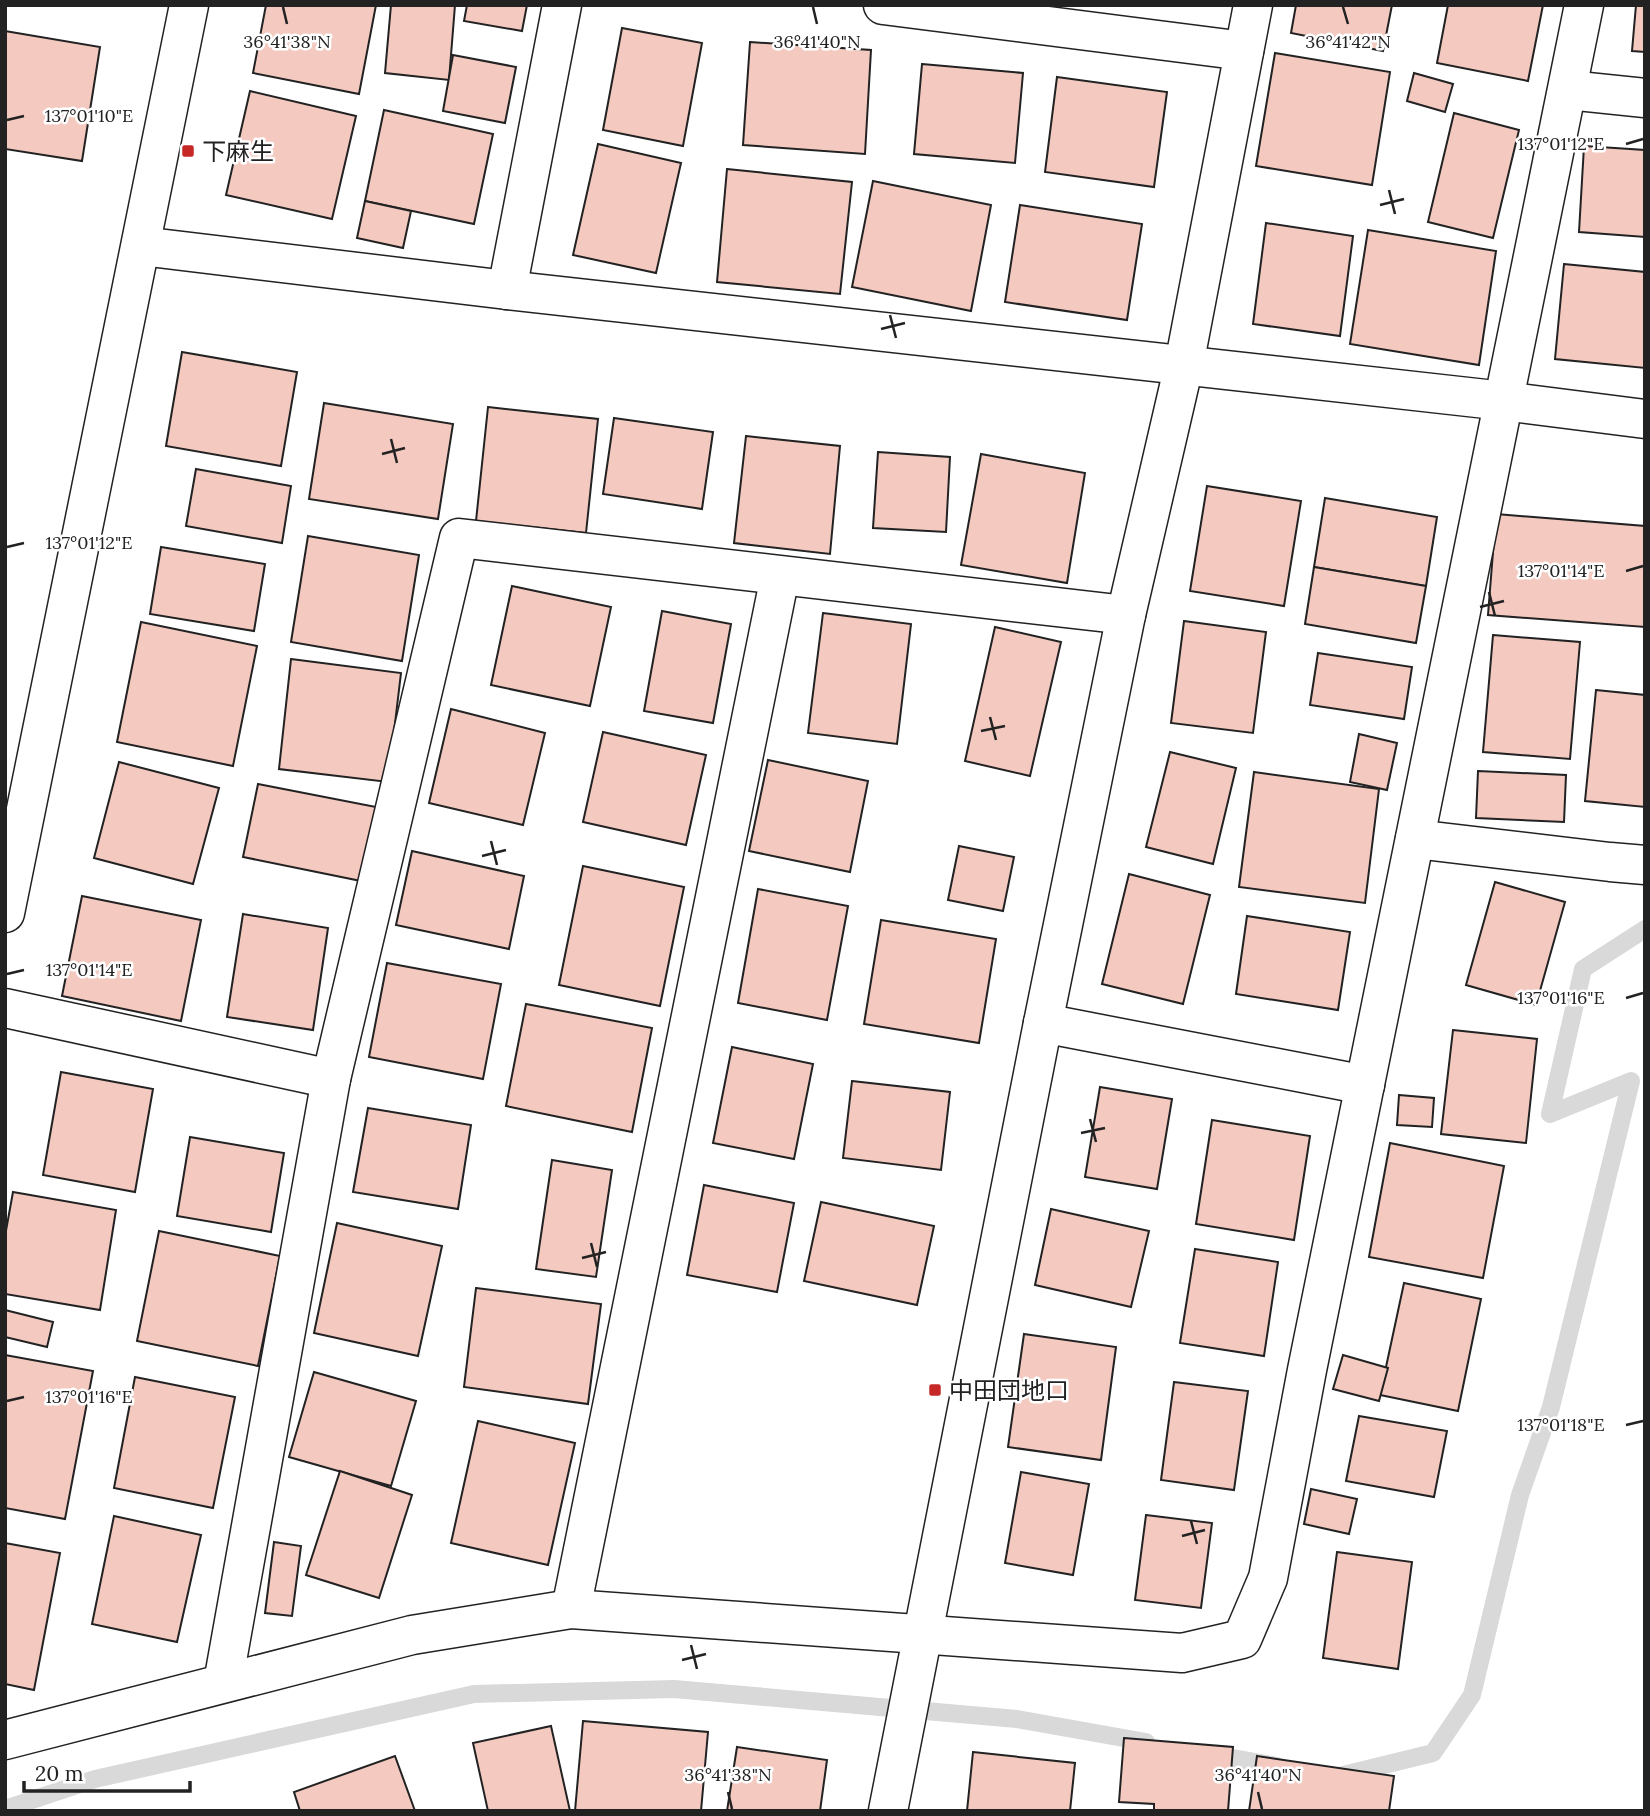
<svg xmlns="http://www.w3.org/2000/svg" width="1650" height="1816" viewBox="0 0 1650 1816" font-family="Lora,'Noto Sans JP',serif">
	<rect width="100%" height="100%" fill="#fff"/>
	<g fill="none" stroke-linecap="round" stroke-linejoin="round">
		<!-- stream -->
		<g stroke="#d9d9d9" stroke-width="18">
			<path d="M 1211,1754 L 1277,1766"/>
			<path d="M 1339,1776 L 1433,1753 L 1472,1695 L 1520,1495 L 1551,1407 L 1631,1081 L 1550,1114 L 1583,969 L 1645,929"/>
			<path d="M 5,1809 L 95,1779 L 474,1694 L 674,1689 L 1017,1719 L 1146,1742"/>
		</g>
	</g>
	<!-- building -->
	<g fill="#f3c9c0" stroke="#222" stroke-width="2">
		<path d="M 266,5 L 376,5 L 359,94 L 253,73 Z"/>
		<path d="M 391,5 L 455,5 L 449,80 L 385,73 Z"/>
		<path d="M 467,5 L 527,5 L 522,31 L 464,21 Z"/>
		<path d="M 1296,5 L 1392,5 L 1383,51 L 1291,33 Z"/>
		<path d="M 1448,5 L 1543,5 L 1528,81 L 1437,63 Z"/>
		<path d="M 1636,5 L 1645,5 L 1645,52 L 1632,51 Z"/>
		<path d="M 622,28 L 702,43 L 683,146 L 603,130 Z"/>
		<path d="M 5,31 L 100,47 L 82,161 L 5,149 Z"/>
		<path d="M 750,42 L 871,50 L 865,154 L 743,145 Z"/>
		<path d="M 1275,53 L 1390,72 L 1372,185 L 1256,166 Z"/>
		<path d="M 453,55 L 516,67 L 505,123 L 443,111 Z"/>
		<path d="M 922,64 L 1023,73 L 1015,163 L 914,154 Z"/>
		<path d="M 1414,73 L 1453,84 L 1445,112 L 1407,101 Z"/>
		<path d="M 1057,77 L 1167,92 L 1154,187 L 1045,172 Z"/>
		<path d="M 250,91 L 356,116 L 332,219 L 226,195 Z"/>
		<path d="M 384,110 L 493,134 L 474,224 L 365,201 Z"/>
		<path d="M 1454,113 L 1519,130 L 1493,238 L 1428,222 Z"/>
		<path d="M 598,144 L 681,163 L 656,273 L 573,255 Z"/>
		<path d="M 1584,146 L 1645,150 L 1645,237 L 1579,232 Z"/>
		<path d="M 727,169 L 852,182 L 840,294 L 717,282 Z"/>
		<path d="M 873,181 L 991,205 L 971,311 L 852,287 Z"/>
		<path d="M 365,201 L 411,211 L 403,248 L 357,238 Z"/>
		<path d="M 1020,205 L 1142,224 L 1127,320 L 1005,302 Z"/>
		<path d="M 1266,223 L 1353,236 L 1340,336 L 1253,324 Z"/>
		<path d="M 1368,230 L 1496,251 L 1479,365 L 1350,344 Z"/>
		<path d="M 1564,264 L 1645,272 L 1645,368 L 1555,359 Z"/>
		<path d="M 182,352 L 297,372 L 281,466 L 166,446 Z"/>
		<path d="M 324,403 L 453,424 L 438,519 L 309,499 Z"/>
		<path d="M 488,407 L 598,419 L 586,533 L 476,521 Z"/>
		<path d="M 614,418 L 713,432 L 702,509 L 603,494 Z"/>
		<path d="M 746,436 L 840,446 L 830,554 L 734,543 Z"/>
		<path d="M 878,452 L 950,457 L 946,532 L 873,528 Z"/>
		<path d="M 981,454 L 1085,473 L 1067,583 L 961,565 Z"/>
		<path d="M 196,469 L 291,486 L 282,543 L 186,526 Z"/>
		<path d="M 1207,486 L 1301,501 L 1284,606 L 1190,591 Z"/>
		<path d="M 1325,498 L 1437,517 L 1426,586 L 1314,567 Z"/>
		<path d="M 1496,514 L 1645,526 L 1645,627 L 1488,615 Z"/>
		<path d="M 308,536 L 419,555 L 402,661 L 291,642 Z"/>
		<path d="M 161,547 L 265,564 L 254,631 L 150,614 Z"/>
		<path d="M 1314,567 L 1426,586 L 1416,643 L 1305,624 Z"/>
		<path d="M 512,586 L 611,607 L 590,706 L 491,685 Z"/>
		<path d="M 662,611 L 731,624 L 713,723 L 644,711 Z"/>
		<path d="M 823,613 L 911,624 L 897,744 L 808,733 Z"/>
		<path d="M 1184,621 L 1266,632 L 1253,733 L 1171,723 Z"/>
		<path d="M 141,622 L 257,646 L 233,766 L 117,742 Z"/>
		<path d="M 995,627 L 1061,642 L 1030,776 L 965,761 Z"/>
		<path d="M 1493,635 L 1580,642 L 1570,759 L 1483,752 Z"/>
		<path d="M 1318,653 L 1412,667 L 1404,719 L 1310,705 Z"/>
		<path d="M 291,659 L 401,673 L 388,782 L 279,769 Z"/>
		<path d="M 1596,690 L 1645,695 L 1645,807 L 1585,801 Z"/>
		<path d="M 451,709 L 545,733 L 523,825 L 429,803 Z"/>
		<path d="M 603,732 L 706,755 L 686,845 L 583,822 Z"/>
		<path d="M 1359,734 L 1397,743 L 1387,790 L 1350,782 Z"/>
		<path d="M 1170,752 L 1236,768 L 1213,864 L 1146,847 Z"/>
		<path d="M 768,760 L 868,781 L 850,872 L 749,851 Z"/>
		<path d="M 119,762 L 219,788 L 193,884 L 94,858 Z"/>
		<path d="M 1478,771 L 1566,775 L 1564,822 L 1476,818 Z"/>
		<path d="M 1254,772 L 1379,789 L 1365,903 L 1239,887 Z"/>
		<path d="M 258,784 L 376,807 L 361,881 L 243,857 Z"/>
		<path d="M 959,846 L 1014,857 L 1003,911 L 948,900 Z"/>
		<path d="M 412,851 L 524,876 L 509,949 L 396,925 Z"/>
		<path d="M 583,866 L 684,887 L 660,1006 L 559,985 Z"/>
		<path d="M 1129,874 L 1210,895 L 1183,1004 L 1102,984 Z"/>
		<path d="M 1495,882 L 1565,902 L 1536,1005 L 1466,985 Z"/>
		<path d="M 758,889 L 848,906 L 827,1020 L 738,1003 Z"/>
		<path d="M 82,896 L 201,920 L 181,1021 L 62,996 Z"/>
		<path d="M 243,914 L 328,928 L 313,1030 L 227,1017 Z"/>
		<path d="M 1247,916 L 1350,932 L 1338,1010 L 1236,994 Z"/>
		<path d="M 881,920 L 996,939 L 979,1043 L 864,1024 Z"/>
		<path d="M 387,963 L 501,984 L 483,1079 L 369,1057 Z"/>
		<path d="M 526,1004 L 652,1028 L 632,1132 L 506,1106 Z"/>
		<path d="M 1453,1030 L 1537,1039 L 1526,1143 L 1441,1134 Z"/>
		<path d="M 732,1047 L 813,1064 L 794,1159 L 713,1143 Z"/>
		<path d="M 61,1072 L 153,1089 L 135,1192 L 43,1175 Z"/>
		<path d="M 852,1081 L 950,1092 L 941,1170 L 843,1158 Z"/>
		<path d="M 1100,1087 L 1172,1099 L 1157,1189 L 1085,1177 Z"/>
		<path d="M 1399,1095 L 1434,1098 L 1432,1127 L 1397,1125 Z"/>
		<path d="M 368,1108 L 471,1125 L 458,1209 L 353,1192 Z"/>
		<path d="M 1212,1120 L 1310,1136 L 1294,1240 L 1196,1224 Z"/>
		<path d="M 190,1137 L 284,1153 L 271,1232 L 177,1216 Z"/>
		<path d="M 1390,1143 L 1504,1166 L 1483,1278 L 1369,1257 Z"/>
		<path d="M 552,1160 L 612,1170 L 596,1277 L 536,1269 Z"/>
		<path d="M 704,1185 L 794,1203 L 777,1292 L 687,1275 Z"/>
		<path d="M 13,1192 L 116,1210 L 100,1310 L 5,1294 L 5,1236 Z"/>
		<path d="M 821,1202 L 934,1226 L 917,1305 L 804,1281 Z"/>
		<path d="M 1051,1209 L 1149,1231 L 1131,1307 L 1035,1285 Z"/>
		<path d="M 337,1223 L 442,1246 L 418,1356 L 314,1333 Z"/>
		<path d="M 159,1231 L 280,1256 L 258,1366 L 137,1341 Z"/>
		<path d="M 1195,1249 L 1278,1262 L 1264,1356 L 1180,1343 Z"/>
		<path d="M 1404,1283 L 1481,1299 L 1458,1411 L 1380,1395 Z"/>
		<path d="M 476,1288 L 601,1304 L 588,1404 L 464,1387 Z"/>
		<path d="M 5,1310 L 53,1322 L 47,1347 L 5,1337 Z"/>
		<path d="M 1024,1334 L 1116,1347 L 1101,1460 L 1008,1447 Z"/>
		<path d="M 5,1355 L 93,1371 L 65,1519 L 5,1508 Z"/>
		<path d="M 1343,1355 L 1388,1368 L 1379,1401 L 1333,1389 Z"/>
		<path d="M 314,1372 L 416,1401 L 391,1486 L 289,1457 Z"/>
		<path d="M 135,1377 L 235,1397 L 213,1508 L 114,1488 Z"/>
		<path d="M 1174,1382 L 1248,1391 L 1234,1490 L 1161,1480 Z"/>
		<path d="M 1359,1416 L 1447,1431 L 1434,1497 L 1346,1481 Z"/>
		<path d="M 478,1421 L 575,1443 L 548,1565 L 451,1543 Z"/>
		<path d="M 340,1471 L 412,1495 L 379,1598 L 306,1575 Z"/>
		<path d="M 1021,1472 L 1089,1484 L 1073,1575 L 1005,1563 Z"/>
		<path d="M 1311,1489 L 1357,1499 L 1349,1534 L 1304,1524 Z"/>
		<path d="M 1146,1515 L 1212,1523 L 1201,1608 L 1135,1600 Z"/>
		<path d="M 114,1516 L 201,1535 L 177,1642 L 92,1624 Z"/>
		<path d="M 274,1542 L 301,1546 L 292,1616 L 265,1613 Z"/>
		<path d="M 5,1543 L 60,1553 L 34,1690 L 5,1684 Z"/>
		<path d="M 1337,1552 L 1412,1562 L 1398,1669 L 1323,1658 Z"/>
		<path d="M 583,1721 L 708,1732 L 701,1811 L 575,1811 Z"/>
		<path d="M 551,1726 L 570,1811 L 488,1811 L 473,1743 Z"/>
		<path d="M 1124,1738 L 1233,1747 L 1228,1811 L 1154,1811 L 1154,1804 L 1119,1802 Z"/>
		<path d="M 737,1747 L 827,1760 L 820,1811 L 727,1811 Z"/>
		<path d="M 973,1752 L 1075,1763 L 1070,1811 L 967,1811 Z"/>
		<path d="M 395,1756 L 415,1811 L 300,1811 L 294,1792 Z"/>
		<path d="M 1257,1756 L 1394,1776 L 1389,1811 L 1249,1811 Z"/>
	</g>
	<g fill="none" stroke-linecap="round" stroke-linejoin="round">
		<defs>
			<g id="street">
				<path d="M 883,5 L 1244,51"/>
				<path d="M 1568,90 L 1645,98"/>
				<path d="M 141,246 L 507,290 L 1504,401 L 1645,419"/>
				<path d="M 507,290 L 562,5"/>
				<path d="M 1415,839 L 1610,862 L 1645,865"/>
				<path d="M 5,1008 L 331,1079"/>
				<path d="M 1043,1023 L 1365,1085"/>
				<path d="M 571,1609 L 780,576"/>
				<path d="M 223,1683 L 331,1079 L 459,538 L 1126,615"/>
				<path d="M 5,1740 L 412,1635 L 571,1609 L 1182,1653 L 1242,1639 L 1268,1578 L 1307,1370 L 1584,5"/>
				<path d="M 888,1811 L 1043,1023 L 1126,615 L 1184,365 L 1253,5"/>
			</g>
			<path id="secondary" d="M 5,913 L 189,5"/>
		</defs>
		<!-- street casing -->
		<use href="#street" stroke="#222" stroke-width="41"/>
		<!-- secondary casing -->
		<use href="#secondary" stroke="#222" stroke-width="41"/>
		<!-- street -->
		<use href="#street" stroke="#fff" stroke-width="38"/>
		<!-- secondary -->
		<use href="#secondary" stroke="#fff" stroke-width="38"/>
	</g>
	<!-- ticks -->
	<path fill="none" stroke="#222" stroke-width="2.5" d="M 283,7 L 287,24M 813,7 L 817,24M 1343,7 L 1348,24M 7,120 L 24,116M 1626,144 L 1643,139M 1389,190 L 1395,214M 1380,205 L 1404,199M 890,315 L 896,338M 881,329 L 905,323M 391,439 L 397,463M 382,454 L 405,448M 7,547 L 24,543M 1626,571 L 1643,566M 1489,592 L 1495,616M 1480,607 L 1504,601M 990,717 L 996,740M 981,731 L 1005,726M 491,841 L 497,865M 482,856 L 506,850M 7,974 L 24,970M 1626,998 L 1643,993M 1090,1119 L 1096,1142M 1081,1133 L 1105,1128M 591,1243 L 597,1267M 582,1258 L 606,1252M 7,1401 L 24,1397M 1626,1425 L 1643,1421M 1191,1521 L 1197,1544M 1182,1536 L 1205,1530M 691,1645 L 697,1669M 682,1660 L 706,1654M 728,1792 L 732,1809M 1258,1792 L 1262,1809"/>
	<!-- markers -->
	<g fill="#c62828" stroke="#fff" stroke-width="2.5">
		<rect x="181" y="144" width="14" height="14" rx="3.5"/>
		<rect x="928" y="1383" width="14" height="14" rx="3.5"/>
	</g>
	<g text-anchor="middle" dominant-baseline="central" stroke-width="5" stroke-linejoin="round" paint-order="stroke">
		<!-- poi labels -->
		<g font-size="24" fill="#222" stroke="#fff" text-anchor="start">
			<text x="202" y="151">下麻生</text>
			<text x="949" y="1390">中田団地口</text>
		</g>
	</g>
	<g font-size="18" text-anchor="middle" fill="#222" stroke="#fff" stroke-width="5" stroke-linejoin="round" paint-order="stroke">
		<text x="1348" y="48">36°41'42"N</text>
		<text x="287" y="48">36°41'38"N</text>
		<text x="817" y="48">36°41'40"N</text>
		<text x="89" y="122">137°01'10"E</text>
		<text x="1561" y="150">137°01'12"E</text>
		<text x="89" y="549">137°01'12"E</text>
		<text x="1561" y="577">137°01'14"E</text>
		<text x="89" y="976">137°01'14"E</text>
		<text x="1561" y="1004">137°01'16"E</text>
		<text x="89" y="1403">137°01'16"E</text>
		<text x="1561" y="1431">137°01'18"E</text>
		<text x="728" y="1781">36°41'38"N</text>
		<text x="1258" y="1781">36°41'40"N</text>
	</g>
	<!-- border -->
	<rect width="1650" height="1816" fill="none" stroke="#222222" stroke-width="14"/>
	<!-- scale -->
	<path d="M24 1781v10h166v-10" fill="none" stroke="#222222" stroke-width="3.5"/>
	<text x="35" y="1781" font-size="21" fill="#222222" stroke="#ffffff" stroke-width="5" paint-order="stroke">20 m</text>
</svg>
